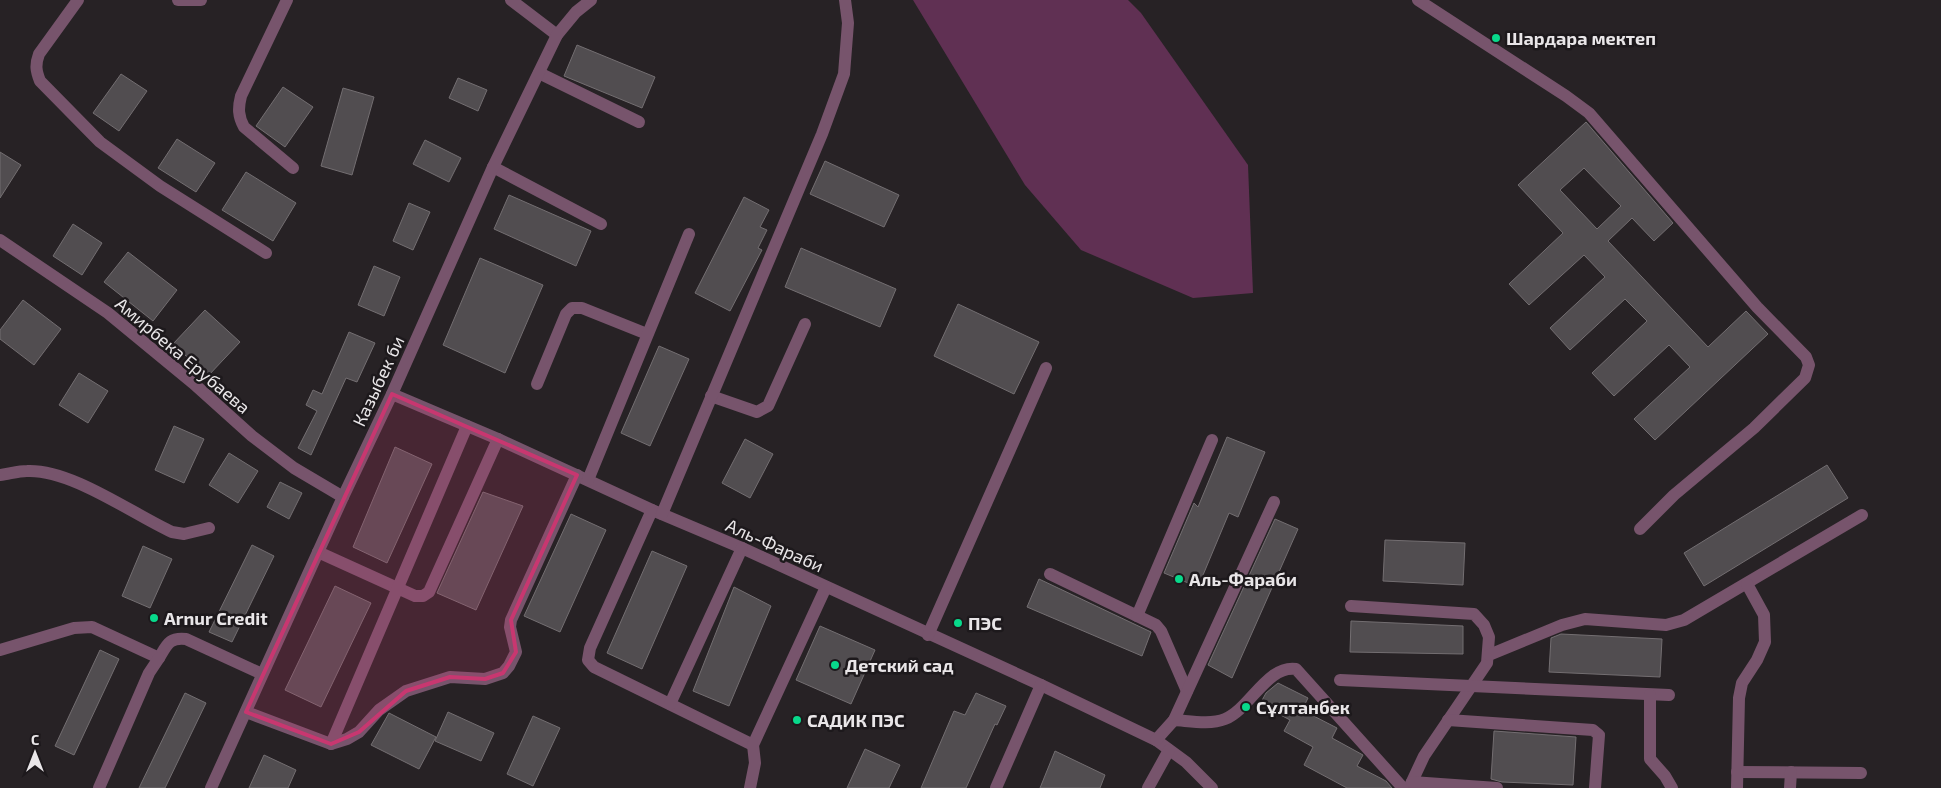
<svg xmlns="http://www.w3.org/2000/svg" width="1941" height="788" viewBox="0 0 1941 788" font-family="'Exo 2',sans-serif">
	<rect width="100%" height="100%" fill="#272225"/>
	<!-- green -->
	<path fill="#603053" d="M 913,0 L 1128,0 L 1141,13 L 1248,165 L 1253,293 L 1193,298 L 1081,250 L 1025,185 Z"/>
	<!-- building -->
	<g fill="#514d50" stroke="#736e71" fill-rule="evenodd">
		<path d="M 577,45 L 655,77 L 642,108 L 564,76 Z"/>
		<path d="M 121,74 L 147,91 L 119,131 L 93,113 Z"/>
		<path d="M 458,78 L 487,90 L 478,111 L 449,98 Z"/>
		<path d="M 283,87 L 313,107 L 285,147 L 256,126 Z"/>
		<path d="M 343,88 L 374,97 L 352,175 L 321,166 Z"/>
		<path d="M 1586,122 L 1673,223 L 1654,241 L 1632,218 L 1608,241 L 1708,347 L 1746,311 L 1768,334 L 1655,440 L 1634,419 L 1690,367 L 1669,345 L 1614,396 L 1592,373 L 1647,321 L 1625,299 L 1570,350 L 1550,328 L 1605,277 L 1584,255 L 1529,305 L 1509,284 L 1563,233 L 1518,185 ZM 1584,168 L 1621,206 L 1597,229 L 1560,190 Z"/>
		<path d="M 177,139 L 215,163 L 196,192 L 158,168 Z"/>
		<path d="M 425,140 L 461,158 L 449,182 L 413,164 Z"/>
		<path d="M 0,152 L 21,165 L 0,198 Z"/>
		<path d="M 825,161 L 899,195 L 884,227 L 810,194 Z"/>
		<path d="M 246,172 L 296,203 L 273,241 L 222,210 Z"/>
		<path d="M 509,195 L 591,231 L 576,266 L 494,229 Z"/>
		<path d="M 744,197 L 769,210 L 760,227 L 767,230 L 758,248 L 762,250 L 730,311 L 695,293 Z"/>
		<path d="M 409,203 L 430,212 L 413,250 L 393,241 Z"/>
		<path d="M 73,224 L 102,243 L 82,275 L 53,256 Z"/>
		<path d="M 801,248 L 896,289 L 880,327 L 785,287 Z"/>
		<path d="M 128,252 L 177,290 L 153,321 L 104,282 Z"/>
		<path d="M 480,258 L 543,285 L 505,373 L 443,345 Z"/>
		<path d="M 374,266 L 400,277 L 384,316 L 358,305 Z"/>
		<path d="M 23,300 L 61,329 L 34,365 L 0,339 L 0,330 Z"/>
		<path d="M 958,304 L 1039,342 L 1014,394 L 934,356 Z"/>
		<path d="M 205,310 L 240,342 L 208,376 L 173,344 Z"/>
		<path d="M 349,332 L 375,343 L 357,382 L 346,378 L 311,455 L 298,448 L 317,411 L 306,405 L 313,390 L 322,394 Z"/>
		<path d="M 659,346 L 689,359 L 650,446 L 621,433 Z"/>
		<path d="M 79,373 L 108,391 L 88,423 L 59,405 Z"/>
		<path d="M 174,426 L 204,439 L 184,483 L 155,470 Z"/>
		<path d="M 1227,437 L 1265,452 L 1238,517 L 1229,513 L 1198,587 L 1164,573 L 1194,503 L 1198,507 Z"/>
		<path d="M 745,439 L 773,454 L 750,498 L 722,483 Z"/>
		<path d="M 395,447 L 432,464 L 387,563 L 353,547 Z"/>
		<path d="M 229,453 L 258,471 L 238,503 L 209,485 Z"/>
		<path d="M 1827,465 L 1848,498 L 1704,586 L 1684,553 Z"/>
		<path d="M 280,482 L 302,493 L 289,519 L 267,507 Z"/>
		<path d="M 483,492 L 523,506 L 476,610 L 437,593 Z"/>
		<path d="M 571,514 L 606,530 L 560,632 L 524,616 Z"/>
		<path d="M 1275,519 L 1298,529 L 1232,678 L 1208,665 Z"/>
		<path d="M 1385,540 L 1465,543 L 1463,585 L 1383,581 Z"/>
		<path d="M 252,545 L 274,556 L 232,642 L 209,632 Z"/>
		<path d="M 143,546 L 172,559 L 150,608 L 122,596 Z"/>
		<path d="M 652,551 L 687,566 L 642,669 L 607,653 Z"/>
		<path d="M 1039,579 L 1151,632 L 1142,656 L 1027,607 Z"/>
		<path d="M 335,586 L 371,603 L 321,707 L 285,690 Z"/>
		<path d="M 734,587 L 771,606 L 729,706 L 693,691 Z"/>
		<path d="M 1351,621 L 1463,626 L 1463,654 L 1350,652 Z"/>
		<path d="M 820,626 L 875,650 L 851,704 L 796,680 Z"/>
		<path d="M 1561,634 L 1662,639 L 1660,677 L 1549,672 L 1551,638 Z"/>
		<path d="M 100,650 L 119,659 L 74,755 L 55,746 Z"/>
		<path d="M 1278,683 L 1308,698 L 1302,710 L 1337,728 L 1332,738 L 1363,755 L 1357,766 L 1386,781 L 1392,788 L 1347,788 L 1304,765 L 1313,747 L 1284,731 L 1290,720 L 1260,704 L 1266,693 Z"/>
		<path d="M 185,693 L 206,703 L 165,788 L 139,788 Z"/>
		<path d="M 976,693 L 1006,706 L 997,725 L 995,724 L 966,788 L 921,788 L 954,711 L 965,715 Z"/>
		<path d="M 448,712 L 494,733 L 481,761 L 435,741 Z"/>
		<path d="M 389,713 L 436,737 L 419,769 L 371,745 Z"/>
		<path d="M 533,716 L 560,728 L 533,786 L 507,774 Z"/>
		<path d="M 1494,731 L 1576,737 L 1573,785 L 1502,782 L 1491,779 Z"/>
		<path d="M 865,749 L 900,765 L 889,788 L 847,788 Z"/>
		<path d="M 1055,751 L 1105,775 L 1100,788 L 1040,788 Z"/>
		<path d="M 264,755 L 296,770 L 288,788 L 249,788 Z"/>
	</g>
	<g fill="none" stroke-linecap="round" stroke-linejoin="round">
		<!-- minor -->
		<g stroke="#77546c" stroke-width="12">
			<path d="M 78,0 L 39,54 C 35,65 36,71 40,81 L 100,142 L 160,186 L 266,253"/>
			<path d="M 178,0 L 201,0"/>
			<path d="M 287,0 L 241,96 C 238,108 238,116 244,127 L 293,168"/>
			<path d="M 511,0 L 557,35"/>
			<path d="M 1418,0 L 1566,96 L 1589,113 L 1757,307 L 1806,357 L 1809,365 L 1805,378 L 1754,428 L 1674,495 L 1640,529"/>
			<path d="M 539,73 L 639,122"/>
			<path d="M 493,167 L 601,224"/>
			<path d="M 0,240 L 108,313 L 193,383 L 252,436 L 294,468 L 343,497"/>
			<path d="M 537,384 L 566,314 L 572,308 L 582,308 L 647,334"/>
			<path d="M 392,394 L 498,439 L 652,510 L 742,548 L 1041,685 L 1156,740 L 1186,762 L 1212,788"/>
			<path d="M 711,396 L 757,412 L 768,406 L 805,324"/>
			<path d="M 0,475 C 9,474 18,471 27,471 C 71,469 131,513 172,532 L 184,534 L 209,528"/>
			<path d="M 588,480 L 689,234"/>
			<path d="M 652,510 L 590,648 L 588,660 L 594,667 L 753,745"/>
			<path d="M 662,514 L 822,134 L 844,74 L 848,23 L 845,0"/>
			<path d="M 318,552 L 415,596 L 423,596 L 429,592 L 498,439"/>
			<path d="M 1050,574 L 1156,625 L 1161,631 L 1187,691"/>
			<path d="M 1351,606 L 1474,614 L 1484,625 L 1489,637 L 1487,663 L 1424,756 L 1409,788"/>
			<path d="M 1137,616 L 1212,440"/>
			<path d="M 928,635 L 1046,368"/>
			<path d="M 0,650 L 74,628 L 92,627 L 159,658 C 167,645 169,637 186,639 L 262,674"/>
			<path d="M 1489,655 L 1562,625 L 1585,619 L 1666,625 L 1684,620 L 1862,515"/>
			<path d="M 1340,680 L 1669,695"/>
			<path d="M 1650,695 L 1650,759 L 1665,776 L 1672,788"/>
			<path d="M 670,704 L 742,548"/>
			<path d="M 246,712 L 331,744 L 347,739 L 359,732 L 379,710 L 406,691 L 450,677 L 485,679 L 503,673 L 509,666 L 516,652 L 510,627 L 511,620 L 577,475"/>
			<path d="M 1174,720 C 1190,721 1210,725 1225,719 C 1250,709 1267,665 1296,669 L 1403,788"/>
			<path d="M 1448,720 L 1593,730 L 1599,735 L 1595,788"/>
			<path d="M 1156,740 L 1174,720 L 1274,502"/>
			<path d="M 331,744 L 467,426"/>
			<path d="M 1737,772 L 1861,773"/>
			<path d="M 1412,782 L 1497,788"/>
			<path d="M 99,788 L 149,673 L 159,658"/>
			<path d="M 211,788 L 343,497 L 392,394 L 493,167 L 557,35 L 576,12 L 591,0"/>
			<path d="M 750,788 L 755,763 L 753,745 L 826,587"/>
			<path d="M 996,788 L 1041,685"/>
			<path d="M 1148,788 L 1169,750"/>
			<path d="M 1737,788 L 1739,698 L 1742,683 L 1757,660 L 1765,642 L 1764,615 L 1747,584"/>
			<path d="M 1790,788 L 1791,772"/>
		</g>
	</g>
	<!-- marked area -->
	<path fill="#c83770" fill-opacity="0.2" stroke="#c83770" stroke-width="4" stroke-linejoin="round" d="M 392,394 L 577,475 L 511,620 L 516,652 L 503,673 L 485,679 L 450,677 L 406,691 L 359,732 L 331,744 L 246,712 Z"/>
	<!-- markers -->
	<g fill="#08d98b" stroke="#1d191c" stroke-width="2">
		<circle cx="1496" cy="38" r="5"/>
		<circle cx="1179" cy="579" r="5"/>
		<circle cx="154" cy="618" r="5"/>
		<circle cx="958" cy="623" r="5"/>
		<circle cx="835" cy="665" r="5"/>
		<circle cx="1246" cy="707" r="5"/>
		<circle cx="797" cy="720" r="5"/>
	</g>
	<g text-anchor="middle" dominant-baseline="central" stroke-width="5" stroke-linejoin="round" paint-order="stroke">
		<!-- poi labels -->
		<g font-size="18" font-weight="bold" fill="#e9e6e8" stroke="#1d191c" text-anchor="start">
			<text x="1506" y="38">Шардара мектеп</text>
			<text x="1189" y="579">Аль-Фараби</text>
			<text x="164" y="618">Arnur Credit</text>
			<text x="968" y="623">ПЭС</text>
			<text x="845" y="665">Детский сад</text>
			<text x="1256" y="707">Сұлтанбек</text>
			<text x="807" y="720">САДИК ПЭС</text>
		</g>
		<!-- street labels -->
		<g font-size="18" fill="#e9e6e8" stroke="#1d191c">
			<text transform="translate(183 355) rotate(40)">Амирбека Ерубаева</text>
			<text transform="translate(378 381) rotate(-65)">Казыбек би</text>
			<text transform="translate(775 545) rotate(24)">Аль-Фараби</text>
		</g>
	</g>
	<!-- north arrow -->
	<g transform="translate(35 753)" stroke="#1d191c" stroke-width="4" paint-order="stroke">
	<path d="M0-4L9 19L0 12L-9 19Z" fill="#e9e6e8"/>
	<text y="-8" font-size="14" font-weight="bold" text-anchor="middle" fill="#e9e6e8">С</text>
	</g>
</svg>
